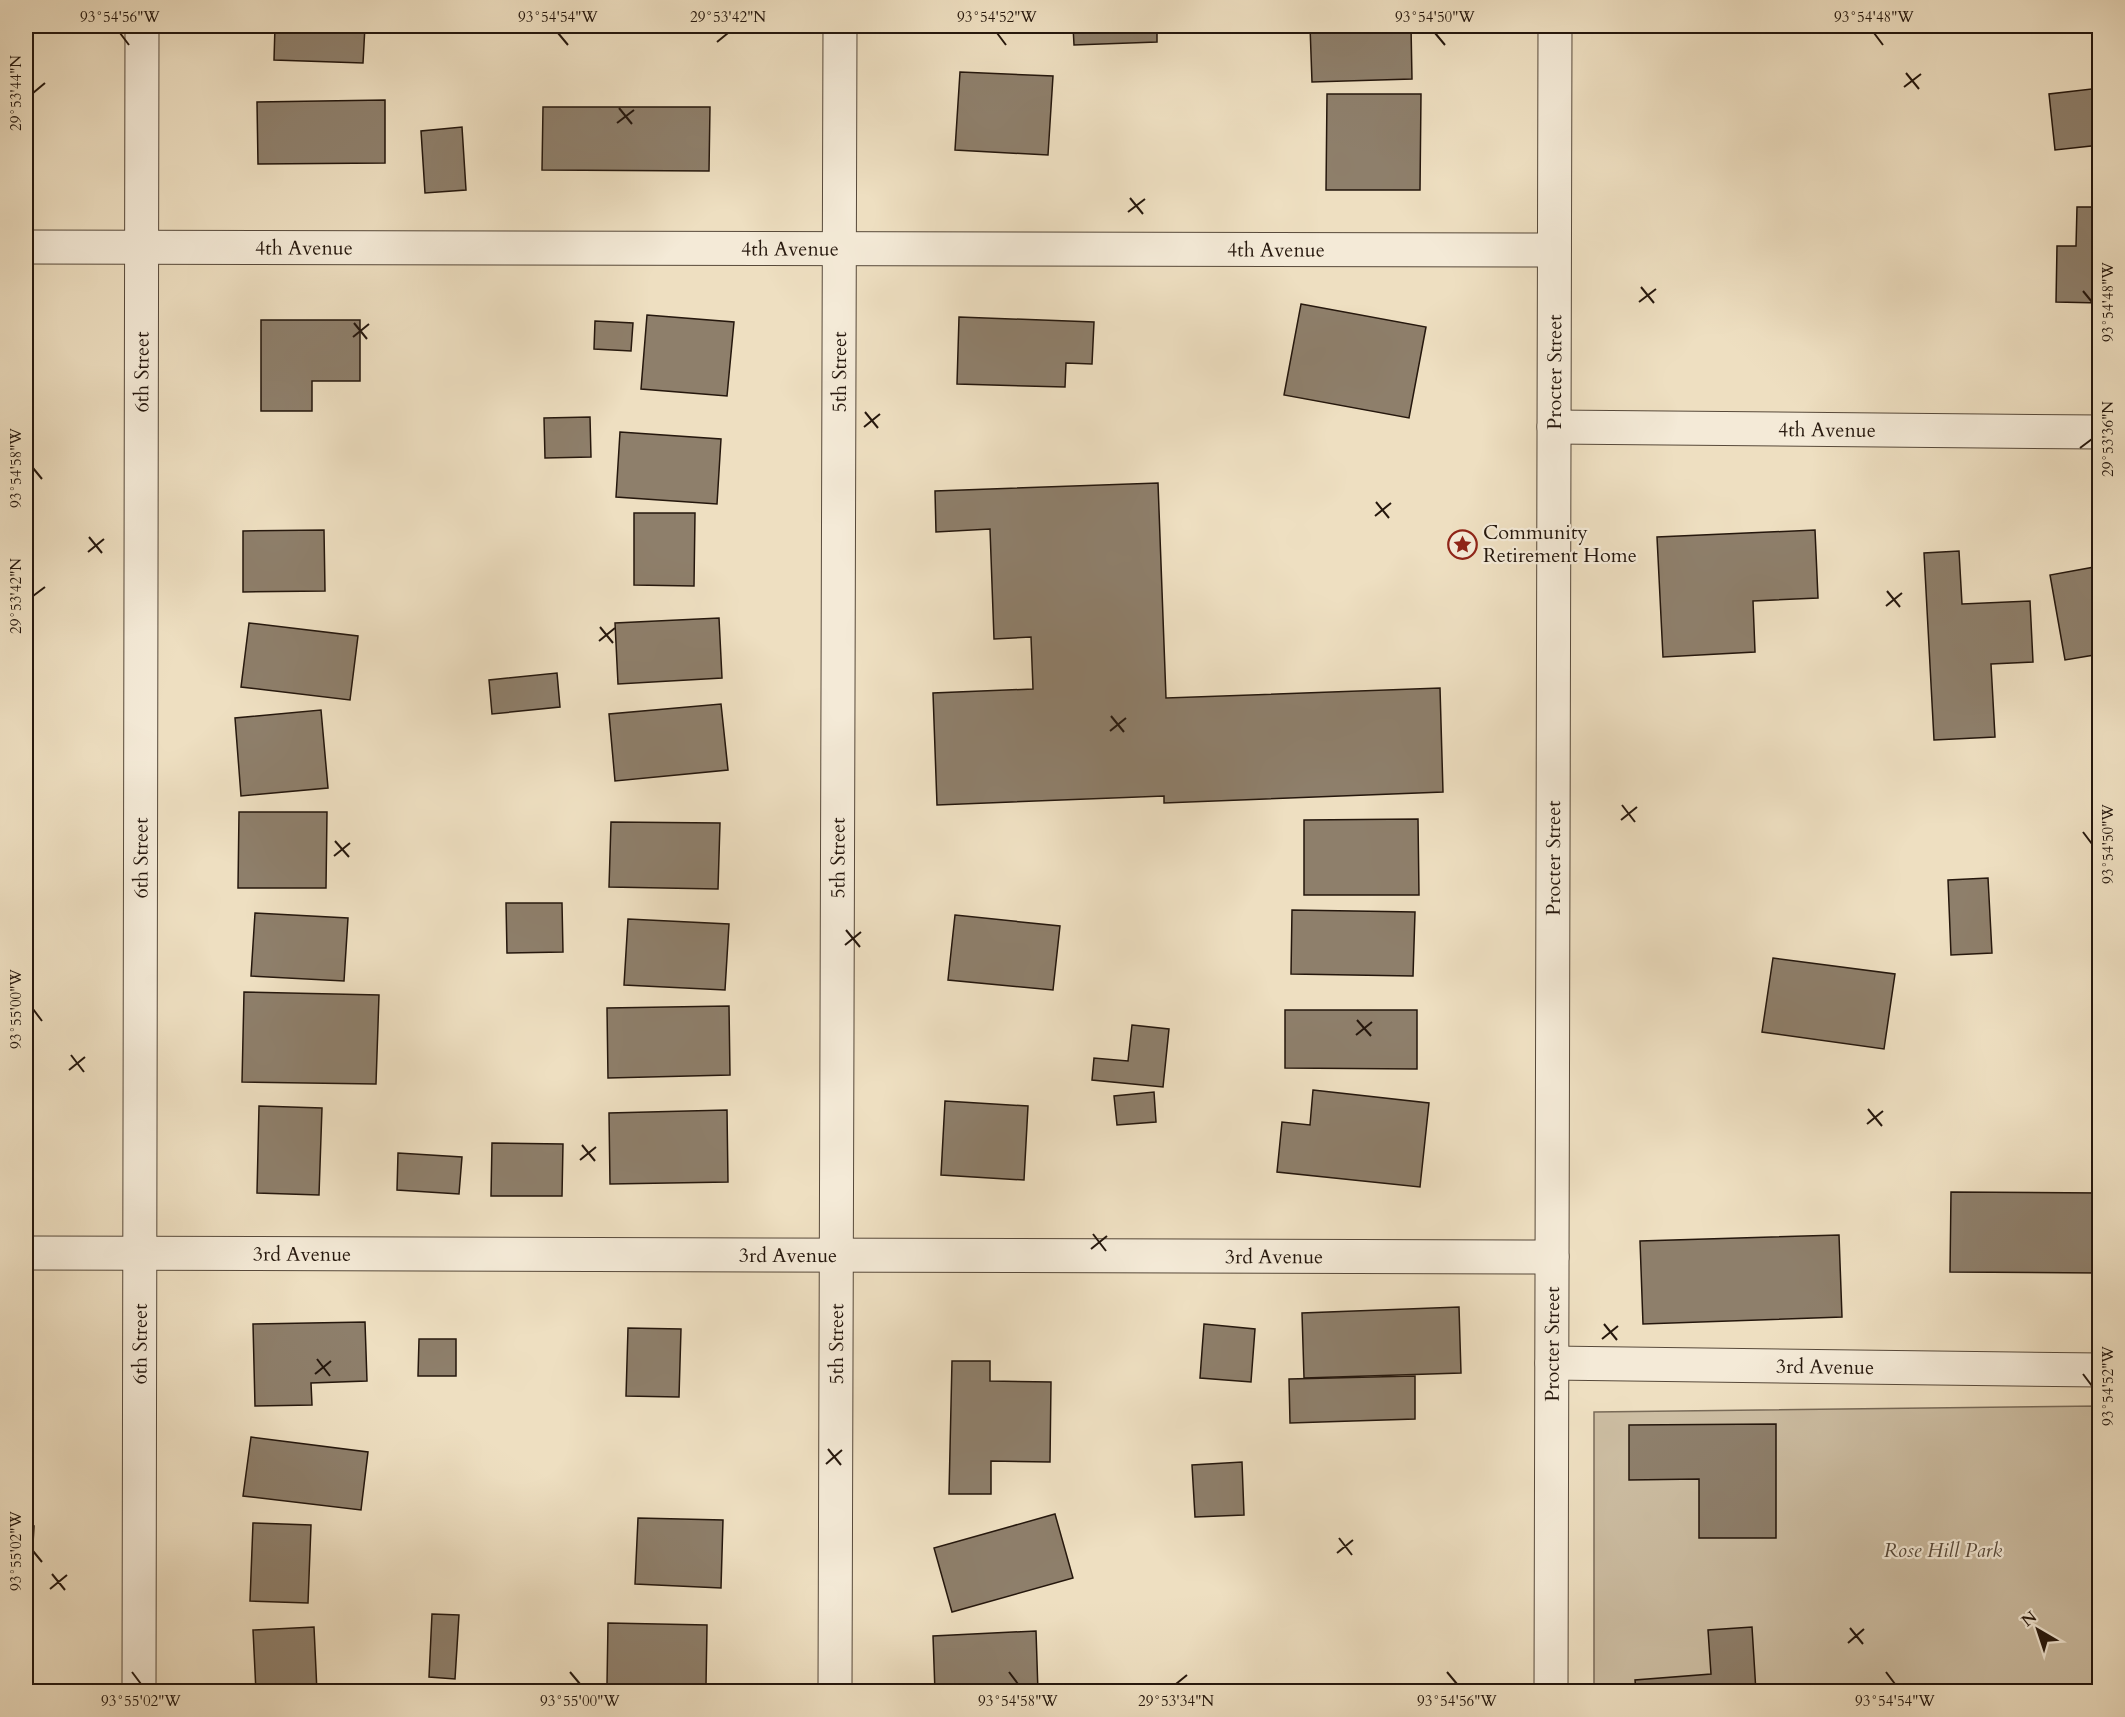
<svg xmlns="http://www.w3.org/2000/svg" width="2125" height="1717" viewBox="0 0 2125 1717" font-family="Cardo,serif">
	<rect width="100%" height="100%" fill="#eedfc1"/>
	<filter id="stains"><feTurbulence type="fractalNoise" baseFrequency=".00333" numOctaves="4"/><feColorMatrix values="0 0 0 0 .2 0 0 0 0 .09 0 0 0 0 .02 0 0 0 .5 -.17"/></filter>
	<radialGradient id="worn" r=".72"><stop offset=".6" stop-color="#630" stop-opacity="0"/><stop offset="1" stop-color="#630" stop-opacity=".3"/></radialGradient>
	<!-- green -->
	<path fill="#ccbda2" stroke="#786a58" stroke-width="1.5" d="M 2099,1406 L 2099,1691 L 1594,1691 L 1594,1412 Z"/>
	<!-- building -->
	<g fill="#8e7f6b" stroke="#25170d" stroke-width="1.5">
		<path d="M 275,26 L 365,26 L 363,63 L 274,60 Z"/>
		<path d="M 1073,26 L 1157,26 L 1157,42 L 1074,45 Z"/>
		<path d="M 1310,26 L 1411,26 L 1412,79 L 1312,82 Z"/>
		<rect x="1727" y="26" width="52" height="4"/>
		<path d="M 960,72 L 1053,76 L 1048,155 L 955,150 Z"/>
		<path d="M 2100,88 L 2100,145 L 2055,150 L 2049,94 Z"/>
		<path d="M 1327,94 L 1421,94 L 1420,190 L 1326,190 Z"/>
		<path d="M 385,100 L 385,163 L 258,164 L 257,102 Z"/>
		<path d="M 543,107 L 710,107 L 709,171 L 542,170 Z"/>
		<path d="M 462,127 L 466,190 L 425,193 L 421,131 Z"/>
		<path d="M 2077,207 L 2100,207 L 2100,303 L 2056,302 L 2057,246 L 2076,246 Z"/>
		<path d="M 1301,304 L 1426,327 L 1409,418 L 1284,395 Z"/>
		<path d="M 647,315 L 734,322 L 727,396 L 641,389 Z"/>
		<path d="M 959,317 L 1094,322 L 1092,364 L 1066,363 L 1065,387 L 957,384 Z"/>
		<path d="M 261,320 L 360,320 L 360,381 L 312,381 L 312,411 L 261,411 Z"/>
		<path d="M 595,321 L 633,323 L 631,351 L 594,349 Z"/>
		<path d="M 590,417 L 591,457 L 545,458 L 544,418 Z"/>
		<path d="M 620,432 L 721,439 L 717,504 L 616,497 Z"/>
		<path d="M 1158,483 L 1166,698 L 1440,688 L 1443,792 L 1164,803 L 1164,796 L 937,805 L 933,693 L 1033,689 L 1031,637 L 994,639 L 990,529 L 936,532 L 935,491 Z"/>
		<path d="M 26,513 L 30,513 L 32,576 L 26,576 Z"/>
		<path d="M 634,513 L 695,513 L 694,586 L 634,585 Z"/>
		<path d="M 324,530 L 325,591 L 243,592 L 243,531 Z"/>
		<path d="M 1815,530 L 1818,598 L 1753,601 L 1755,652 L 1663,657 L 1657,537 Z"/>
		<path d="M 1959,551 L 1962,604 L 2030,601 L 2033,662 L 1991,664 L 1995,737 L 1934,740 L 1924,553 Z"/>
		<path d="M 2100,566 L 2100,654 L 2065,660 L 2050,575 Z"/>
		<path d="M 719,618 L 722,678 L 618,684 L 615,623 Z"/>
		<path d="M 249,623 L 358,636 L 350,700 L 241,687 Z"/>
		<path d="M 557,673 L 560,707 L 492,714 L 489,680 Z"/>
		<path d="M 721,704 L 728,770 L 615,781 L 609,714 Z"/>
		<path d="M 321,710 L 328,788 L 241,796 L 235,718 Z"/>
		<path d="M 239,812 L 327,812 L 326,888 L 238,888 Z"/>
		<path d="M 1418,819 L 1419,895 L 1304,895 L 1304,820 Z"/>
		<path d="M 611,822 L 720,823 L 718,889 L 609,887 Z"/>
		<path d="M 1988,878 L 1992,953 L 1951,955 L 1948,880 Z"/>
		<path d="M 506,903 L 562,903 L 563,952 L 507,953 Z"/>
		<path d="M 1292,910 L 1415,912 L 1413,976 L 1291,974 Z"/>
		<path d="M 255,913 L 348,918 L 344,981 L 251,976 Z"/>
		<path d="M 955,915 L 1060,926 L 1053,990 L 948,980 Z"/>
		<path d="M 628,919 L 729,924 L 725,990 L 624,985 Z"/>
		<path d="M 1773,958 L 1895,974 L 1884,1049 L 1762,1032 Z"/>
		<path d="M 244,992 L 379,995 L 376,1084 L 242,1082 Z"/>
		<path d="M 729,1006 L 730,1075 L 608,1078 L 607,1008 Z"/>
		<path d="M 1285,1010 L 1417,1010 L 1417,1069 L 1285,1068 Z"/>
		<path d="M 1132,1025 L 1169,1029 L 1163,1087 L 1092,1080 L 1094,1058 L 1128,1061 Z"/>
		<path d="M 1313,1090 L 1429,1103 L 1420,1187 L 1277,1172 L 1282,1122 L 1310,1125 Z"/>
		<path d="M 1154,1092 L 1156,1122 L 1117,1125 L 1114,1096 Z"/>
		<path d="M 945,1101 L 1028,1106 L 1024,1180 L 941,1175 Z"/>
		<path d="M 259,1106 L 322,1108 L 319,1195 L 257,1193 Z"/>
		<path d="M 727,1110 L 728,1182 L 610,1184 L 609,1113 Z"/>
		<path d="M 492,1143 L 563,1144 L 562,1196 L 491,1196 Z"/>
		<path d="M 398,1153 L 462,1157 L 459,1194 L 397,1190 Z"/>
		<path d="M 1951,1192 L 2100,1193 L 2100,1273 L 1950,1272 Z"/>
		<path d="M 1839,1235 L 1842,1317 L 1643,1324 L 1640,1241 Z"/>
		<path d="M 1459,1307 L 1461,1373 L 1304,1378 L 1302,1313 Z"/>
		<path d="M 365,1322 L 367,1381 L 311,1383 L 312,1405 L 255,1406 L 253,1324 Z"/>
		<path d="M 1204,1324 L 1255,1329 L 1251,1382 L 1200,1378 Z"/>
		<path d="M 628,1328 L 681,1329 L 679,1397 L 626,1396 Z"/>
		<path d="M 419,1339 L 456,1339 L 456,1376 L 418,1376 Z"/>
		<path d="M 952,1361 L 990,1361 L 990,1381 L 1051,1382 L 1050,1462 L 991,1461 L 991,1494 L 949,1494 Z"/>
		<path d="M 1415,1376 L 1415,1419 L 1290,1423 L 1289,1379 Z"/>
		<path d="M 1776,1424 L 1776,1538 L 1699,1538 L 1699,1479 L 1629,1480 L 1629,1425 Z"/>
		<path d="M 251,1437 L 368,1452 L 361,1510 L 243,1496 Z"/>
		<path d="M 1242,1462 L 1244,1515 L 1195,1517 L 1192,1465 Z"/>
		<path d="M 1055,1514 L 1073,1578 L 952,1612 L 934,1548 Z"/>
		<path d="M 638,1518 L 723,1520 L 721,1588 L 635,1584 Z"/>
		<path d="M 253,1523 L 311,1525 L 308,1603 L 250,1601 Z"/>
		<path d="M 26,1526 L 34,1526 L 31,1579 L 26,1579 Z"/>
		<path d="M 432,1614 L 459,1615 L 455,1679 L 429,1677 Z"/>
		<path d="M 608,1623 L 707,1625 L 706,1685 L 607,1684 Z"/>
		<path d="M 314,1627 L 317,1692 L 256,1692 L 253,1630 Z"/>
		<path d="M 1752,1627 L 1756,1692 L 1636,1692 L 1635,1680 L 1711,1674 L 1708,1630 Z"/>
		<path d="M 1036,1631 L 1038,1692 L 935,1692 L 933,1636 Z"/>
	</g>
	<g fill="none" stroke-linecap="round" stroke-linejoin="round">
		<defs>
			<g id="minor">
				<path id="s1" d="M 26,247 L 1554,250"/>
				<path id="s2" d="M 1554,427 L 2100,432"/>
				<path id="s3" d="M 26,1253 L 1552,1257"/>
				<path id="s4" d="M 1552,1363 L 2100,1370"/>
				<path id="s5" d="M 139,1692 L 142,26"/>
				<path id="s6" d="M 835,1692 L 840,26"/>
				<path id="s7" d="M 1551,1692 L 1555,26"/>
			</g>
		</defs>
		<!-- minor casing -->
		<use href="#minor" stroke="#57493a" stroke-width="35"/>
		<!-- minor -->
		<use href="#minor" stroke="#f4ead7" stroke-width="33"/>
	</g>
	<!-- ticks -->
	<path fill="none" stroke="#25170d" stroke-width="2" d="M 120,33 L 129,45M 558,33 L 568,45M 997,33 L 1006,45M 1435,33 L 1445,45M 1874,33 L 1883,45M 717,42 L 728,33M 1906,73 L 1919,89M 1904,87 L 1921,74M 33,93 L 45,83M 619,108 L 632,124M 617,123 L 634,110M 1130,198 L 1143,214M 1128,212 L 1145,199M 1641,287 L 1654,303M 2083,291 L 2092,302M 1639,302 L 1656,289M 354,323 L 367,339M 353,337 L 369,324M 865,412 L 878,428M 864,427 L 880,414M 2080,448 L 2092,439M 33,468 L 42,479M 1376,502 L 1389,518M 1375,516 L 1391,503M 89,537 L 102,553M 88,552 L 104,539M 1887,591 L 1900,607M 33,596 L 45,587M 1886,606 L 1902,593M 600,627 L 613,643M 599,641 L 615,628M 1111,716 L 1124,732M 1110,731 L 1126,718M 1622,805 L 1635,822M 1621,820 L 1637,807M 2083,832 L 2092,844M 335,841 L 349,857M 334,856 L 350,843M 846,930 L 860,947M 845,945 L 861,932M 33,1009 L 42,1021M 1357,1020 L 1371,1036M 1356,1035 L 1372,1022M 71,1055 L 84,1072M 69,1070 L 85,1057M 1868,1109 L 1882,1126M 1867,1124 L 1883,1111M 582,1145 L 595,1161M 580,1160 L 596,1147M 1093,1234 L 1106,1251M 1091,1249 L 1107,1236M 1604,1324 L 1617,1340M 1602,1339 L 1618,1326M 317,1359 L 330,1376M 315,1374 L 331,1361M 2083,1374 L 2092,1386M 828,1449 L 841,1465M 826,1464 L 842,1450M 1339,1538 L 1352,1555M 33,1551 L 42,1562M 1337,1553 L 1353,1540M 52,1574 L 65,1590M 50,1589 L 67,1575M 1850,1628 L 1863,1644M 1848,1643 L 1864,1629M 132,1672 L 141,1684M 570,1672 L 580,1684M 1009,1672 L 1018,1684M 1447,1672 L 1457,1684M 1886,1672 L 1895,1684M 1176,1684 L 1187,1675"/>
	<!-- icons -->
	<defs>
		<symbol id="sight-ring" viewBox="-11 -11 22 22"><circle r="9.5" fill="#f4ead7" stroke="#8f2418" stroke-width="1.5"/><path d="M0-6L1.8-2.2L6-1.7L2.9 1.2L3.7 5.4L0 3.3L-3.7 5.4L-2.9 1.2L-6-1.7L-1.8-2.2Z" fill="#8f2418"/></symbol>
	</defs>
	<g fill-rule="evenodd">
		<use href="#sight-ring" x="1446" y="528" width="33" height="33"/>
	</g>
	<g text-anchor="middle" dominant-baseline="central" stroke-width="4.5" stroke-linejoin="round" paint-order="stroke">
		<!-- street labels -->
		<g font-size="20" fill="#25170d" stroke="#f4ead7">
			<text stroke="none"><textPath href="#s1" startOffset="278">4th Avenue</textPath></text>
			<text stroke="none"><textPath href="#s1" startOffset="764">4th Avenue</textPath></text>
			<text stroke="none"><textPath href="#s1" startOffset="1250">4th Avenue</textPath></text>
			<text stroke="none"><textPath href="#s5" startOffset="1320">6th Street</textPath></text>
			<text stroke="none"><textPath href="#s6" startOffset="1320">5th Street</textPath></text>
			<text stroke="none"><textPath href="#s7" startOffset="1320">Procter Street</textPath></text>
			<text stroke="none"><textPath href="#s2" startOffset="273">4th Avenue</textPath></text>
			<text stroke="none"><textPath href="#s5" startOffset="834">6th Street</textPath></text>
			<text stroke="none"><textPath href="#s6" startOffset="834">5th Street</textPath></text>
			<text stroke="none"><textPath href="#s7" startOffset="834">Procter Street</textPath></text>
			<text stroke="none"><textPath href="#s3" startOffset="276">3rd Avenue</textPath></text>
			<text stroke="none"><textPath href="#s3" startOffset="762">3rd Avenue</textPath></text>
			<text stroke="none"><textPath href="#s3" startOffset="1248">3rd Avenue</textPath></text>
			<text stroke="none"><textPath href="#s5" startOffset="348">6th Street</textPath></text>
			<text stroke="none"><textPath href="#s6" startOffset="348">5th Street</textPath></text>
			<text stroke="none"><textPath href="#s7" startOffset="348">Procter Street</textPath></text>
			<text stroke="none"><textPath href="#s4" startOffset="273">3rd Avenue</textPath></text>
		</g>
		<!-- poi labels -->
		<g font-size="20" fill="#25170d" stroke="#f4ead7" text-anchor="start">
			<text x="1483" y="532">Community<tspan x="1483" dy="23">Retirement Home</tspan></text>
		</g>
		<!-- park labels -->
		<g font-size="20" font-style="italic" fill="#57493a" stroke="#f4ead7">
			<text x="1943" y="1550">Rose Hill Park</text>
		</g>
	</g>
	<!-- margin -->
	<rect width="2125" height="1717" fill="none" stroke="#eedfc1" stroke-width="66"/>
	<!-- north arrow -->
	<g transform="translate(2038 1630) rotate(321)" stroke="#f4ead7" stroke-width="4.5" paint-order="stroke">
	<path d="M0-4.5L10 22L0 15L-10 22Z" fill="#25170d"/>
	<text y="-9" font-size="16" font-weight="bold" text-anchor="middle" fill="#25170d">N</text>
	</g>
	<rect x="33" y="33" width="2059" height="1651" fill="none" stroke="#25170d" stroke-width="2"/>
	<g font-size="15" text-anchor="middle" fill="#25170d">
		<text x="120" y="22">93°54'56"W</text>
		<text x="558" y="22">93°54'54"W</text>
		<text x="728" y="22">29°53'42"N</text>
		<text x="997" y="22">93°54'52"W</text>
		<text x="1435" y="22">93°54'50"W</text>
		<text x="1874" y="22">93°54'48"W</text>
		<text transform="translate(16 93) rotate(-90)" y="5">29°53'44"N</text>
		<text transform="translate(2108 302) rotate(-90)" y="5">93°54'48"W</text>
		<text transform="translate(2108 439) rotate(-90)" y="5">29°53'36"N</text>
		<text transform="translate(16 468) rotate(-90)" y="5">93°54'58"W</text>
		<text transform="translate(16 596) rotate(-90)" y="5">29°53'42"N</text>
		<text transform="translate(2108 844) rotate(-90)" y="5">93°54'50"W</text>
		<text transform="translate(16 1009) rotate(-90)" y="5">93°55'00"W</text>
		<text transform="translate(2108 1386) rotate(-90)" y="5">93°54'52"W</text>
		<text transform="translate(16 1551) rotate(-90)" y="5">93°55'02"W</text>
		<text x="141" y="1706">93°55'02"W</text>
		<text x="580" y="1706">93°55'00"W</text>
		<text x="1018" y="1706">93°54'58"W</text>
		<text x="1176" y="1706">29°53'34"N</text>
		<text x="1457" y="1706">93°54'56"W</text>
		<text x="1895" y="1706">93°54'54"W</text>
	</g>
	<rect width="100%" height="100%" filter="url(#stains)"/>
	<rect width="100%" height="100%" fill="url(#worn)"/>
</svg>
